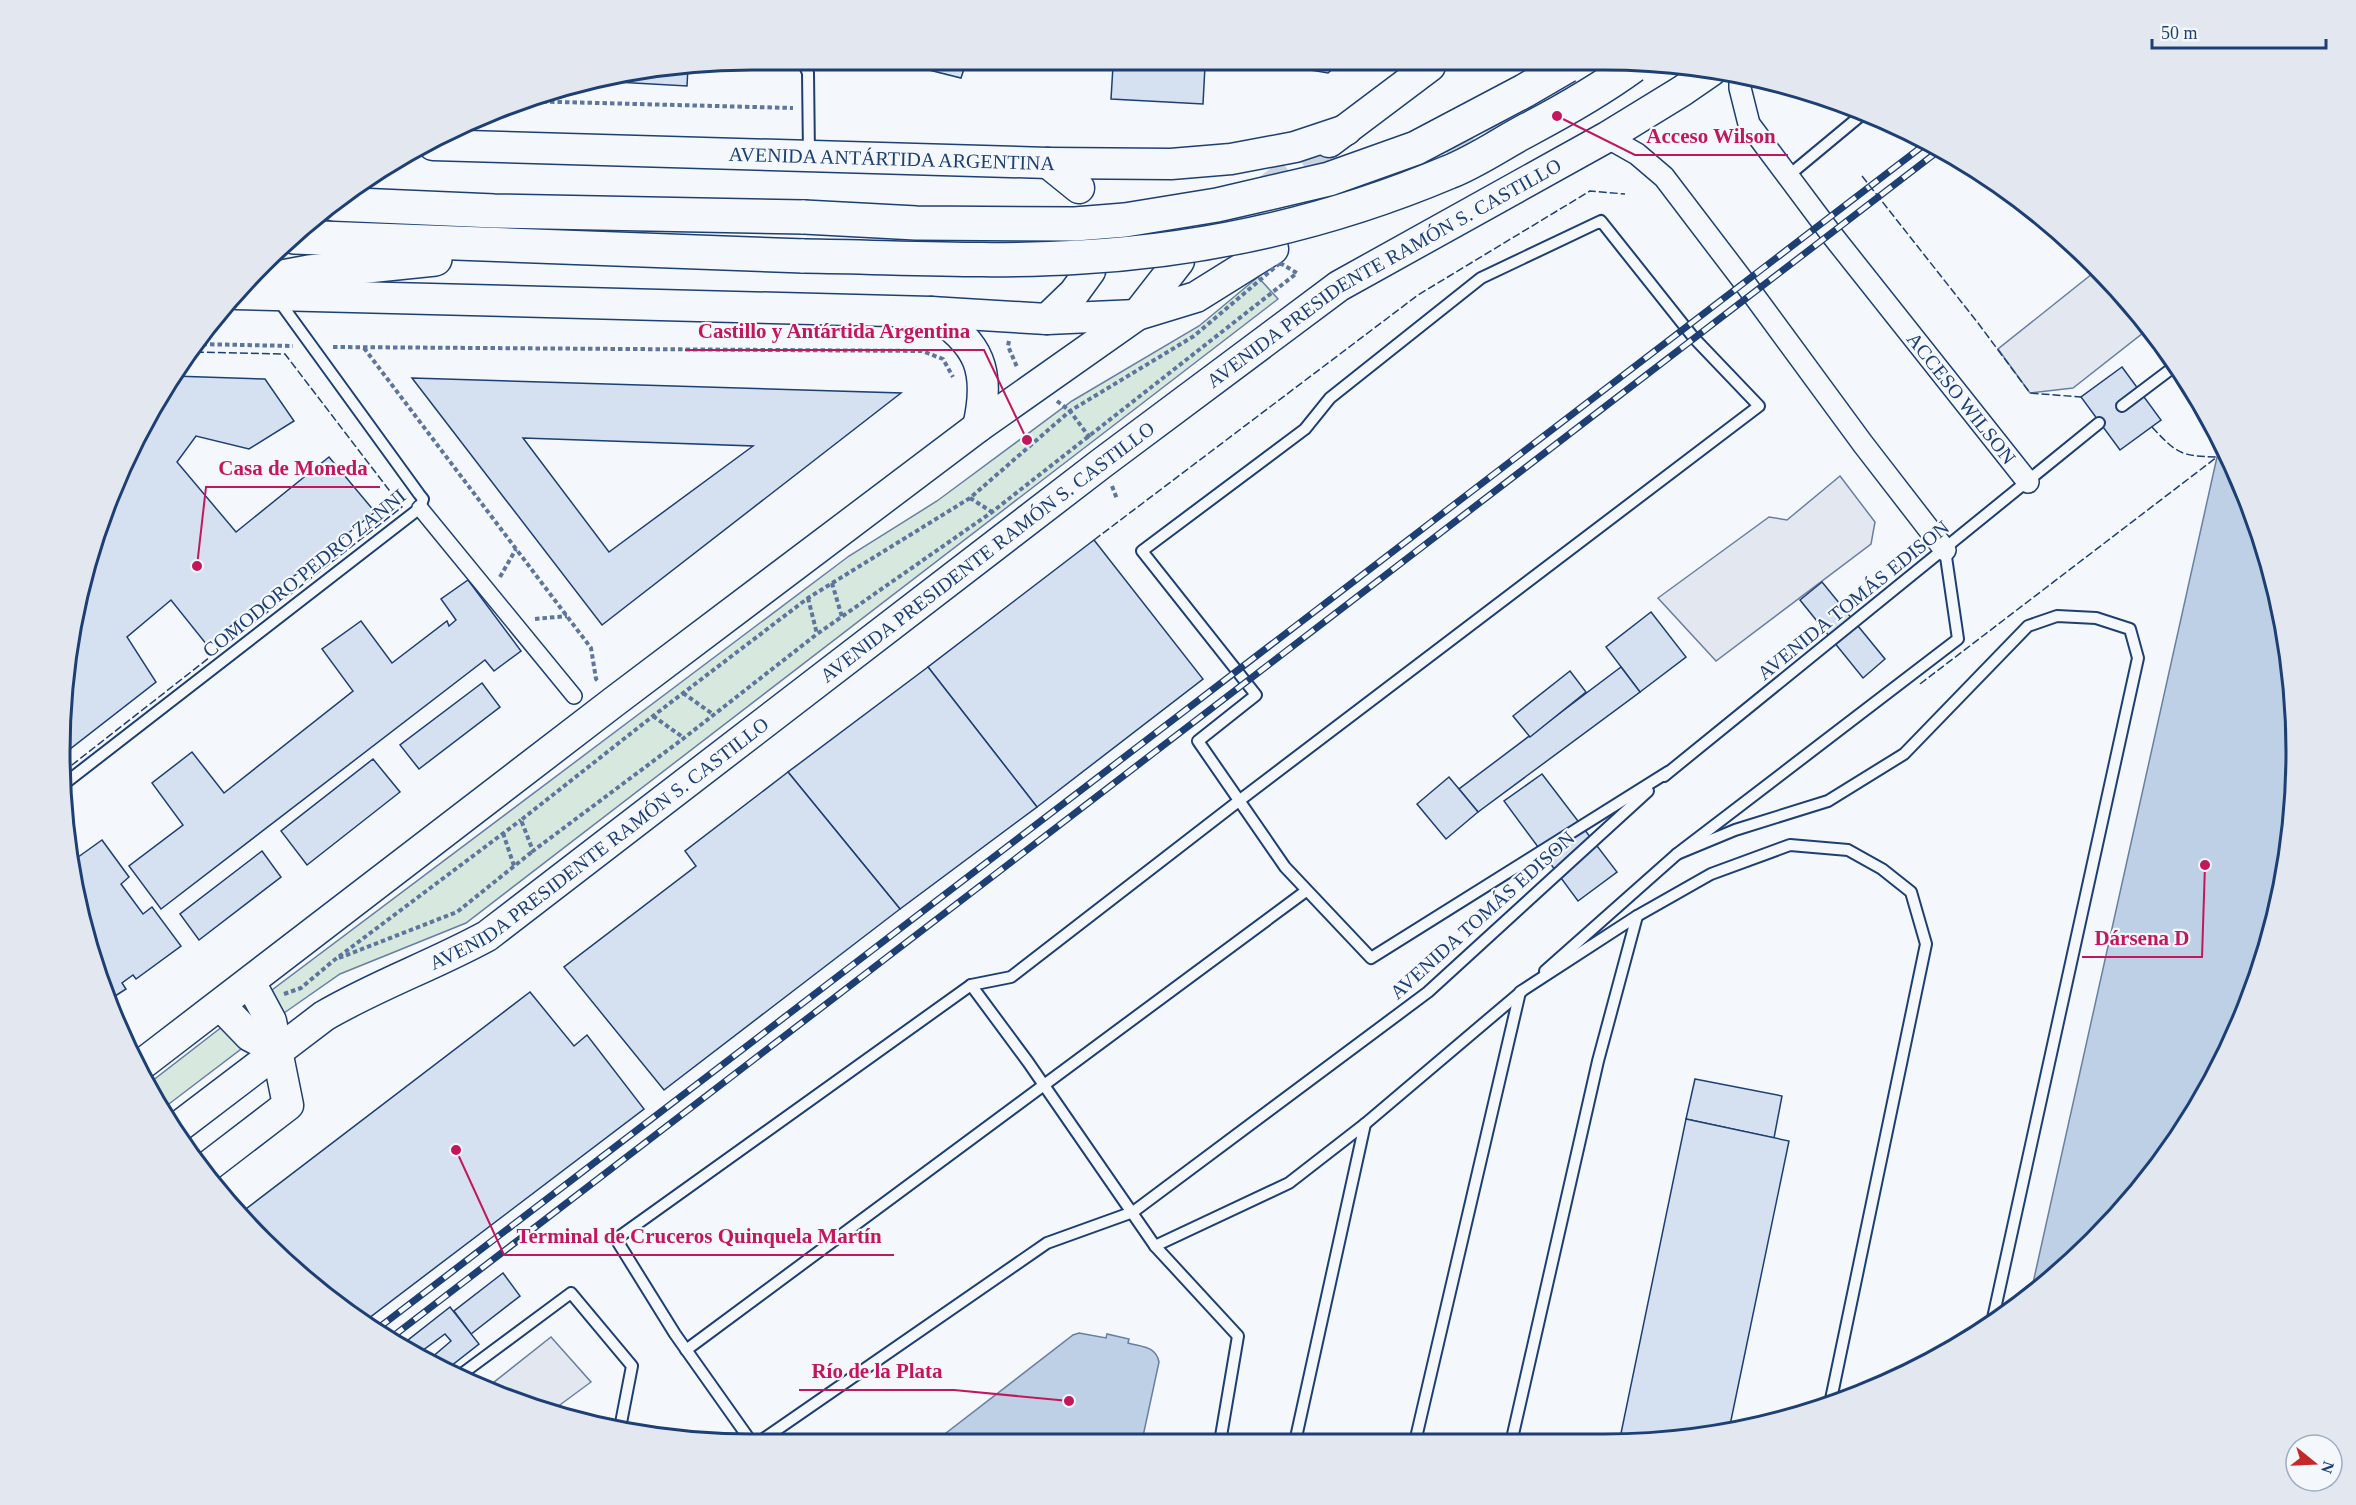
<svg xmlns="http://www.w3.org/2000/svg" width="2356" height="1505" viewBox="0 0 2356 1505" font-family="'Times New Roman',serif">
	<rect width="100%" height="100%" fill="#f4f7fb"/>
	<!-- green -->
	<g fill="#d7e8df" stroke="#687fa3" stroke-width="1.5">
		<path d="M 1258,277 L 1278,299 L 466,923 L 340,974 L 284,1013 L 272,990 L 849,556 L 937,501 L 1072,401 L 1199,326 Z"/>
		<path d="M 227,1023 L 245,1046 L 161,1110 L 147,1085 Z"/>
	</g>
	<!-- parking -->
	<g fill="#e3e8f0" stroke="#687fa3" stroke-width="1.5">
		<path d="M 2097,270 L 2124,296 L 2148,329 L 2073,388 L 2030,393 L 1998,349 Z"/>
		<path d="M 1840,476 L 1875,522 L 1871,544 L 1716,661 L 1658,598 L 1769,517 L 1787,520 Z"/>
		<path d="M 551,1337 L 591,1382 L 553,1410 L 484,1390 Z"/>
	</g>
	<!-- water -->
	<g fill="#bed0e5" stroke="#687fa3" stroke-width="1.5">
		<path d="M 2224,452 L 2259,530 L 2290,662 L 2294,798 L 2272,932 L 2224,1059 L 2153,1174 L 2060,1273 L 2031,1292 L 2217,457 Z"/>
		<path d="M 1079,1333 L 1106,1338 L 1107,1334 L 1129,1339 L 1128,1343 C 1142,1347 1156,1346 1159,1362 L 1142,1441 L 937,1440 L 1073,1335 Z"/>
	</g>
	<!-- building -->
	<g fill="#d5e0f0" stroke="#1d3f73" stroke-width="1.5" fill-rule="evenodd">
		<path d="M 662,66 L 688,66 L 687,86 L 598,81 Z"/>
		<path d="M 913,66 L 965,66 L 961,78 Z"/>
		<path d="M 1113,66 L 1205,66 L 1203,104 L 1111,99 Z"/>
		<path d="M 1287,66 L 1336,66 L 1328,73 Z"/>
		<path d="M 2122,367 L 2161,420 L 2120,450 L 2081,397 Z"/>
		<path d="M 173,376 L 265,379 L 294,421 L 249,449 L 196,436 L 177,462 L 236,532 L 329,457 L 375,512 L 207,645 L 171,600 L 127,637 L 156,682 L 61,756 L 73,618 L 97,530 L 153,407 Z"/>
		<path d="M 412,378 L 901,393 L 602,625 ZM 523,438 L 753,446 L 609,552 Z"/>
		<path d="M 1094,540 L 1203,679 L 1037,807 L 928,667 Z"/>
		<path d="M 468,580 L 521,651 L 494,671 L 485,660 L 161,909 L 129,866 L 183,825 L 152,783 L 192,752 L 224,793 L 353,691 L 322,649 L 361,621 L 392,663 L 447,621 L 449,626 L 456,620 L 441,599 Z"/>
		<path d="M 1822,582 L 1885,659 L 1863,678 L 1800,600 Z"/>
		<path d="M 1651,612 L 1686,657 L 1640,692 L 1606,647 Z"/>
		<path d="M 928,667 L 1037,807 L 900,909 L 788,772 Z"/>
		<path d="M 1621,667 L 1640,692 L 1478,812 L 1459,789 Z"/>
		<path d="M 1570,671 L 1586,692 L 1530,737 L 1513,716 Z"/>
		<path d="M 482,683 L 500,707 L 419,769 L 400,745 Z"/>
		<path d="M 373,759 L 400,792 L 307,865 L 281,831 Z"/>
		<path d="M 788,772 L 900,909 L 664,1090 L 564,967 L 696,866 L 685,851 Z"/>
		<path d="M 1542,774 L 1617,872 L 1578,901 L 1504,801 Z"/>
		<path d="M 1449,777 L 1478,812 L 1446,839 L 1417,804 Z"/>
		<path d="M 102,840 L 129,877 L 121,884 L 143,914 L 152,907 L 181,946 L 136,979 L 133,975 L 122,983 L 126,989 L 109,1000 L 84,932 L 74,860 Z"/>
		<path d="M 262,851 L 281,877 L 199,940 L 180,914 Z"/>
		<path d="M 530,992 L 574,1046 L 587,1035 L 644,1109 L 365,1321 L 331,1302 L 238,1215 Z"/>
		<path d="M 1695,1079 L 1782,1096 L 1774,1138 L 1686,1119 Z"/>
		<path d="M 1686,1119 L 1789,1141 L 1729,1430 L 1649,1443 L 1619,1443 Z"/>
		<path d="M 503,1273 L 520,1296 L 471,1334 L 454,1311 Z"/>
		<path d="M 450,1307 L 479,1344 L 447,1369 L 430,1359 L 451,1341 L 445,1334 L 419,1353 L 403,1344 Z"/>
	</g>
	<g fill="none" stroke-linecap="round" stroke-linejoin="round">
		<!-- secondary-tunnel -->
		<g stroke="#c9d2e0" stroke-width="30" stroke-dasharray="30 15" stroke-linecap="butt">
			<path d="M 1323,206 C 1383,172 1451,155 1512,122"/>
			<path d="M 1196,247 L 1320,148"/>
		</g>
		<defs>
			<g id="service">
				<path d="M 805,66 L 808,73 L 809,155"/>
				<path d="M 1788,176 L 1865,112"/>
				<path d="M 2122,406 L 2175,366"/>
				<path d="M 1664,776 L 2099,423"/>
				<path d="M 64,784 L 420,508 L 423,499 L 419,494 L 279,301"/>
				<path d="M 1677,854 L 1735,830 L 1828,801 L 1904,754 L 2028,626 L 2057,616 L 2096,618 L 2130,629 L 2138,658 L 1993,1318"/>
				<path d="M 1545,971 L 1677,854 L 1958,639 L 1945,550"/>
				<path d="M 971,985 L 1028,1062 L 1155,1246 L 1238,1336 L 1220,1442"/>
				<path d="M 1155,1246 L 1289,1183 L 1365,1124 L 1522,991"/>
				<path d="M 686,1350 L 1306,891"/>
				<path d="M 459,1376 L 571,1293 L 632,1366 L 620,1428"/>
				<path d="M 750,1440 L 675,1334 L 616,1239 L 971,985 L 1011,977 L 1240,800 L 1759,406 L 1694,338 L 1601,221 L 1481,278 L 1330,398 L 1305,429 L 1142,551 L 1256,695 L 1198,741 L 1285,867 L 1371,958 L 1668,772"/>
				<path d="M 762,1440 L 1047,1243 L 1133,1212 L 1428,992 L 1648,791"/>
				<path d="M 1295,1442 L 1365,1124"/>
				<path d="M 1415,1442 L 1520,992 L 1637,916 L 1711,874 L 1790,845 L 1848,850 L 1882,869 L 1911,892 L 1926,944 L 1830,1404"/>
				<path d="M 1511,1443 L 1598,1061 L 1637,916"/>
			</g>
			<path id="pedestrian" d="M 420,508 L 574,696"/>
			<g id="minor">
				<path id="s1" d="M 1740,78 L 1740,88 L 1749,124 L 1832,235 L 2028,482"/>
				<path d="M 1607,137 L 1637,154 L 1664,177 L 1744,282 L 1863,444 L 1945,550"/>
			</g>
			<g id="secondary">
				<path d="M 1329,142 L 1430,66"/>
				<path id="s2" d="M 433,145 L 1048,163 L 1171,164 L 1231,159 L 1295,147 L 1346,130"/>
				<path d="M 1048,163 L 1079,188"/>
				<path d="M 236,294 L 931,312 L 1047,319 L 1137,315 L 1196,297 L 1273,249"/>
				<path d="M 931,312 C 980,343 991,371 978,427"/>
				<path d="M 1047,319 L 1074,293 L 1090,271"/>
				<path d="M 220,1005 L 250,1036 L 277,1050"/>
				<path d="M 137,1068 L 615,701 L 978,427 L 1137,315 L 1179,261"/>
				<path id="s3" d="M 173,1131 L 324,1016 C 377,985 434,965 487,936 L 1102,463 L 1339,286 L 1607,137 L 1682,91 L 1711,71"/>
				<path d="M 202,1171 L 288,1105 L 271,1021 L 250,982"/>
			</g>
			<g id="motorway">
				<path d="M 334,204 L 494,211 L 804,217"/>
				<path d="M 294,237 L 804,256"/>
				<path d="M 244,284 L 309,272 L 435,259"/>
			</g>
		</defs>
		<!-- service casing -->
		<use href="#service" stroke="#1d3f73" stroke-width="14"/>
		<!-- pedestrian casing -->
		<use href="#pedestrian" stroke="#1d3f73" stroke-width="18"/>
		<!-- minor casing -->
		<use href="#minor" stroke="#1d3f73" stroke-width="24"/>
		<!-- secondary casing -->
		<use href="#secondary" stroke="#1d3f73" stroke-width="33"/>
		<!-- motorway casing -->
		<use href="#motorway" stroke="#1d3f73" stroke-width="36"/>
		<!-- path -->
		<g stroke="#5e769c" stroke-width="4" stroke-dasharray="4.5 3" stroke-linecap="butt">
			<path d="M 520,101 L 793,108"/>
			<path d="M 1280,263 L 1297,273 L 992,512 L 817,634 L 684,738 L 533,851 L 521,820 L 653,716 L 808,598 L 970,498 L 1070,411 L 1194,336 Z"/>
			<path d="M 1009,341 L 1008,346 L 1017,367"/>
			<path d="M 195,344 L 293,346"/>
			<path d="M 333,347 L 922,351 L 943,359 L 953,377"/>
			<path d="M 364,348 L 591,648 L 596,679 L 599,682"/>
			<path d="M 1057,401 L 1070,411 L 1090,438"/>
			<path d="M 1112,486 L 1117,499"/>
			<path d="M 970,498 L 992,512"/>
			<path d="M 500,577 L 516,549"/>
			<path d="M 832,583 L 842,617"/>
			<path d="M 808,598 L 817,634"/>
			<path d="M 535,619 L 567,616"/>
			<path d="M 683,693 L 714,715"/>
			<path d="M 653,716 L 684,738"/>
			<path d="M 503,833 L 514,866"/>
			<path d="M 339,958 L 457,912 L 533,851"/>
			<path d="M 284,994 L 301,988 L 333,961 L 521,820"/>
		</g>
		<!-- service -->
		<use href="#service" stroke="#f4f7fb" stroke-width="10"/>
		<!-- pedestrian -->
		<use href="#pedestrian" stroke="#f4f7fb" stroke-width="15"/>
		<!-- minor -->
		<use href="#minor" stroke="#f4f7fb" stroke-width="21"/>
		<!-- secondary -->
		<use href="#secondary" stroke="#f4f7fb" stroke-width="30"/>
		<!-- motorway -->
		<use href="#motorway" stroke="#f4f7fb" stroke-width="33"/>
		<defs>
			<g id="rail">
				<path d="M 377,1329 L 1924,145"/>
				<path d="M 392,1337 L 1937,152"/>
			</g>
		</defs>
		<!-- rail casing -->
		<use href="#rail" stroke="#1d3f73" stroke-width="7"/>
		<!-- rail -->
		<use href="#rail" stroke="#f4f7fb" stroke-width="4.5" stroke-dasharray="14" stroke-linecap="butt"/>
		<defs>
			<g id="motorway-bridge">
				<path d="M 804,217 L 916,223 L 1075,224 L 1125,220 L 1217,205 L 1329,179 L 1416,148 L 1524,91 L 1567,66"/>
				<path d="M 804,256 C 896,257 989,263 1081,257 C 1207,250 1333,221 1449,172 C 1477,161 1502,143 1529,129 C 1565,110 1600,90 1633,66"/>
			</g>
		</defs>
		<!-- motorway-bridge casing -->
		<use href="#motorway-bridge" stroke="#1d3f73" stroke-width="36" stroke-linecap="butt"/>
		<!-- motorway-bridge -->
		<use href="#motorway-bridge" stroke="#f4f7fb" stroke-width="33"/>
		<!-- fence -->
		<g stroke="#1d3f73" stroke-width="1.5" stroke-dasharray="8 3" stroke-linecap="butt">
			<path d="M 1784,92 L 1784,90"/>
			<path d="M 1862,176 L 1978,323 L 2030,393 L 2081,397"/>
			<path d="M 2152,427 C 2177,454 2181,456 2217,457"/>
			<path d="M 1094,540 L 1418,295 L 1590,191 L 1625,194"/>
			<path d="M 1920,684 L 2217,457"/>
			<path d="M 63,772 L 402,507 L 285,354 L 189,352"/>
		</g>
	</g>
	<g text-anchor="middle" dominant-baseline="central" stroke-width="4.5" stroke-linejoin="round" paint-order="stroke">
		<!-- street labels -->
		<g font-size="20" fill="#1d3f73" stroke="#f4f7fb">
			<text stroke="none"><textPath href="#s2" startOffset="459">AVENIDA ANTÁRTIDA ARGENTINA</textPath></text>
			<text stroke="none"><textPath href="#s3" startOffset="1488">AVENIDA PRESIDENTE RAMÓN S. CASTILLO</textPath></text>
			<text stroke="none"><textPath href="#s1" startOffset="394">ACCESO WILSON</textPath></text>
			<text stroke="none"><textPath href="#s3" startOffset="1002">AVENIDA PRESIDENTE RAMÓN S. CASTILLO</textPath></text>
			<text transform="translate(304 573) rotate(-39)">COMODORO PEDRO ZANNI</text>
			<text transform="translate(1853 600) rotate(-39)">AVENIDA TOMÁS EDISON</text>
			<text stroke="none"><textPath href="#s3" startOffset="516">AVENIDA PRESIDENTE RAMÓN S. CASTILLO</textPath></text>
			<text transform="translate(1482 915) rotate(-42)">AVENIDA TOMÁS EDISON</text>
		</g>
	</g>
	<!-- crop -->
	<path d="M0 0H2356V1505H0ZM752 70H1604A682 682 0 0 1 2286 752V752A682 682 0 0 1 1604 1434H752A682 682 0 0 1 70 752V752A682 682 0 0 1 752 70Z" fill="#e3e8f0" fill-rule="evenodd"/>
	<path fill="none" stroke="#1d3f73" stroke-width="3" d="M752 70H1604A682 682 0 0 1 2286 752V752A682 682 0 0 1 1604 1434H752A682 682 0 0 1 70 752V752A682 682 0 0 1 752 70Z"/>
	<!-- callouts -->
	<path fill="none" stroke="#c2185b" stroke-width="2" d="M1557 116L1635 155H1788M1027 440L984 350H685M197 566L206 487H380M2205 865L2202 957H2082M456 1150L504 1255H894M1069 1401L954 1390H799"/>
	<g fill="#c2185b" stroke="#f4f7fb" stroke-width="2">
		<circle cx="1557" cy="116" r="6"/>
		<circle cx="1027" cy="440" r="6"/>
		<circle cx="197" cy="566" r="6"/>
		<circle cx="2205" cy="865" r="6"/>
		<circle cx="456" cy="1150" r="6"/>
		<circle cx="1069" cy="1401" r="6"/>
	</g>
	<g font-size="21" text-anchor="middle" font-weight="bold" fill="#c2185b" stroke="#f4f7fb" stroke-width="4.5" stroke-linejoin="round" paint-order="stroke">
		<text x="1711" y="143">Acceso Wilson</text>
		<text x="834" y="338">Castillo y Antártida Argentina</text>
		<text x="293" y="475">Casa de Moneda</text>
		<text x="2142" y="945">Dársena D</text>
		<text x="699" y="1243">Terminal de Cruceros Quinquela Martín</text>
		<text x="877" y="1378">Río de la Plata</text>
	</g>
	<!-- north arrow -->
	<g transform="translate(2314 1463) rotate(108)"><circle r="28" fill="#f4f7fb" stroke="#9eadc5" stroke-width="1.5"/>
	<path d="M0-4.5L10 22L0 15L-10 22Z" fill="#c62828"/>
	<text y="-9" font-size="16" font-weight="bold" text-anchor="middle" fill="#1d3f73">N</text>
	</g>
	<!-- scale -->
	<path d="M2152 39v9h174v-9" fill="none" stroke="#1d3f73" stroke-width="3"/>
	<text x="2161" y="39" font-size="18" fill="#1d3f73" stroke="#f4f7fb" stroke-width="4.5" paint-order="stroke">50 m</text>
</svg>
